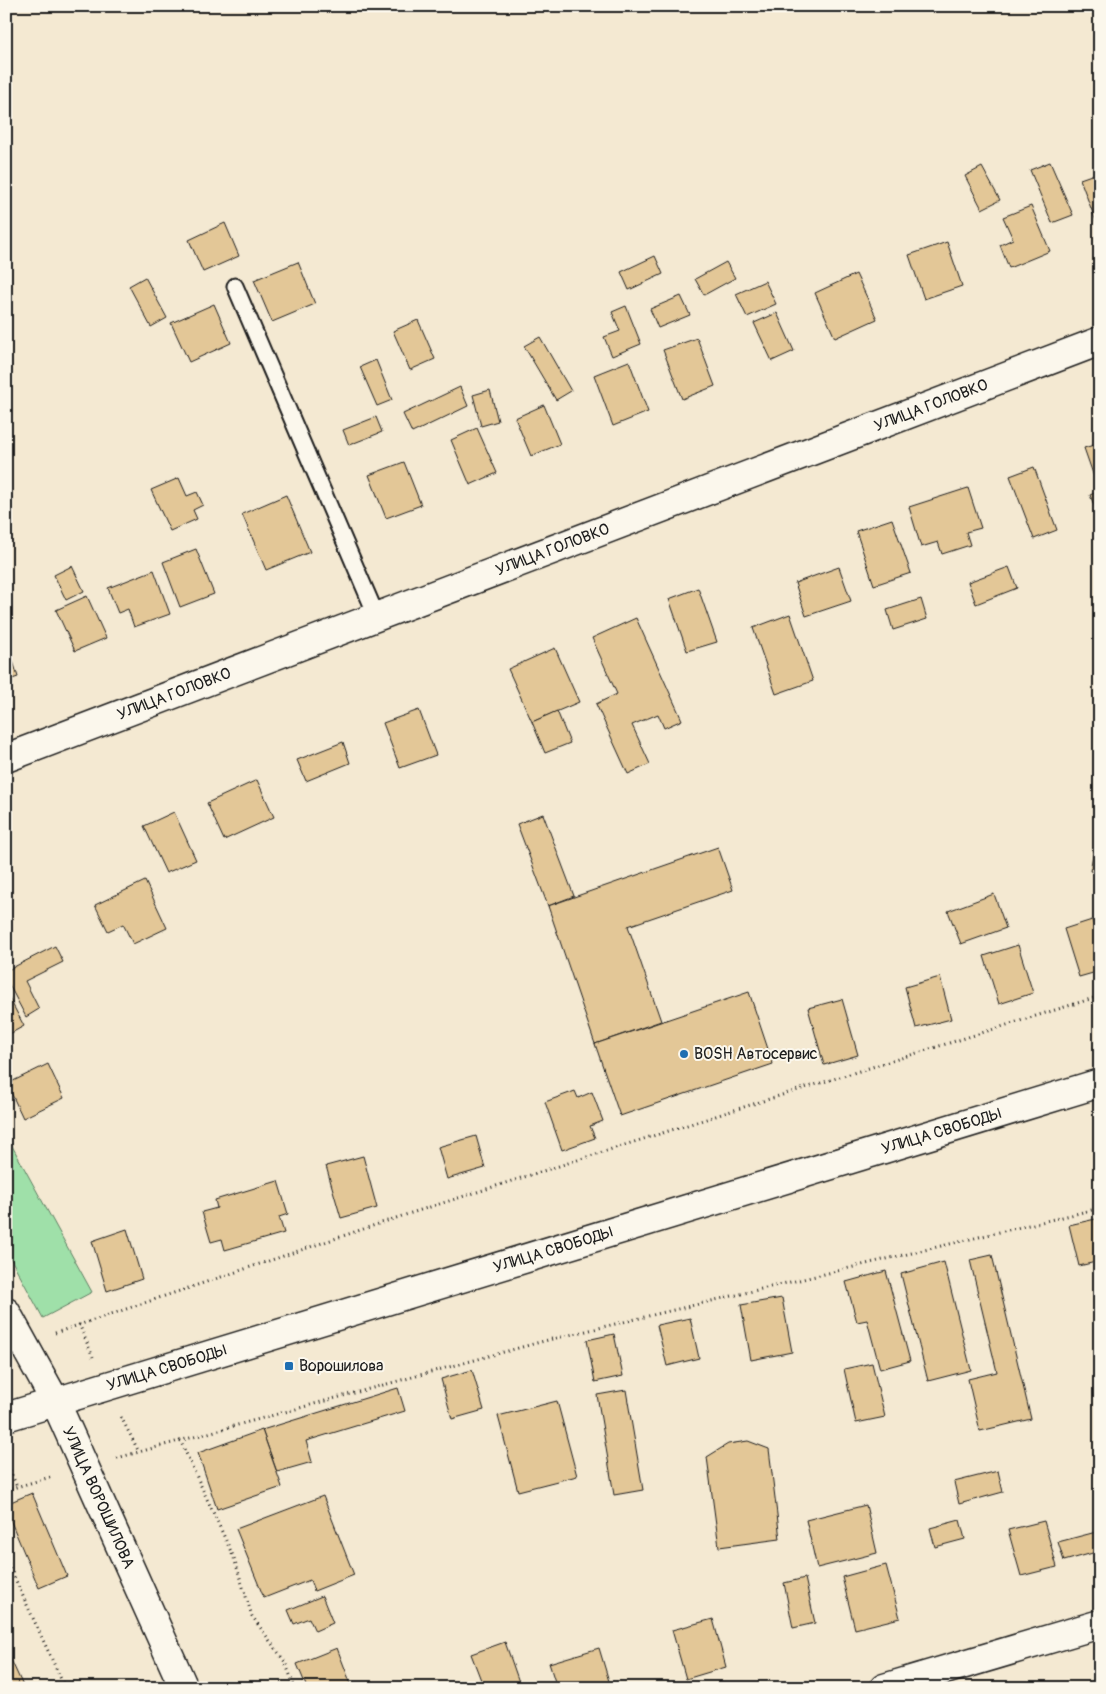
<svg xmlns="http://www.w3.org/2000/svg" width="1106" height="1694" viewBox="0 0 1106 1694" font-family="Pangolin,sans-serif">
	<rect width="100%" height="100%" fill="#f4e9d2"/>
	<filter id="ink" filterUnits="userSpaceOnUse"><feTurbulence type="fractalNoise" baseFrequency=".02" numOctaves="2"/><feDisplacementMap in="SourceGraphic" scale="10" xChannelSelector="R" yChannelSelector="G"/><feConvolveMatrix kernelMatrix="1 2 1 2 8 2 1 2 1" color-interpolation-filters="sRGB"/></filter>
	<g filter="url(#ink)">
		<!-- green -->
		<path fill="#9fe0a9" stroke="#5e7e62" d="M 6,1135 L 92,1292 L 43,1318 L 6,1250 Z"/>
		<!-- building -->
		<g fill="#e3c797" stroke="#1c1c1c">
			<path d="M 1050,162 L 1073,215 L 1052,223 L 1030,170 Z"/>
			<path d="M 982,167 L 1000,200 L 982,209 L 965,176 Z"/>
			<path d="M 1100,172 L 1100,232 L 1080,179 Z"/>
			<path d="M 1031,206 L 1050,251 L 1009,268 L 1000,245 L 1013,239 L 1003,217 Z"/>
			<path d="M 225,223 L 239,256 L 203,272 L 189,240 Z"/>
			<path d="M 947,242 L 962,286 L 924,299 L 909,255 Z"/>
			<path d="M 655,256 L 663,274 L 629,290 L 621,272 Z"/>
			<path d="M 298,262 L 315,304 L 272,322 L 254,280 Z"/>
			<path d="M 726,262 L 735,278 L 704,295 L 695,279 Z"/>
			<path d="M 856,274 L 877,319 L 835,338 L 815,293 Z"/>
			<path d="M 145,277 L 167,318 L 151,327 L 129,286 Z"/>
			<path d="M 765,281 L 776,304 L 747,317 L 736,294 Z"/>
			<path d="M 681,296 L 690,315 L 658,328 L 650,309 Z"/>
			<path d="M 214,304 L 231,343 L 189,362 L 171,323 Z"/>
			<path d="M 626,306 L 641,344 L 612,356 L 604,337 L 620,331 L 612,312 Z"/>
			<path d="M 777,313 L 794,351 L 772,361 L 754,323 Z"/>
			<path d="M 418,320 L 435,359 L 410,370 L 393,331 Z"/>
			<path d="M 540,337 L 571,391 L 556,400 L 524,346 Z"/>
			<path d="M 697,338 L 715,386 L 682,399 L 663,350 Z"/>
			<path d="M 376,360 L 392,400 L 377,406 L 360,367 Z"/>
			<path d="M 629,361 L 648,412 L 613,426 L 594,375 Z"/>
			<path d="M 460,387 L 468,406 L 412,433 L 403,414 Z"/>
			<path d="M 490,390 L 498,421 L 481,426 L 473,395 Z"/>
			<path d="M 544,405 L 560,444 L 531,456 L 515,418 Z"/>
			<path d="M 376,417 L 382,432 L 349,445 L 343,430 Z"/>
			<path d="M 477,428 L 497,473 L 470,485 L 451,440 Z"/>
			<path d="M 1100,443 L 1100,491 L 1099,491 L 1084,448 Z"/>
			<path d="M 404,462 L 421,505 L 386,518 L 369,475 Z"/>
			<path d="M 1034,467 L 1057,530 L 1034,539 L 1010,476 Z"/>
			<path d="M 179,478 L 187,496 L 197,492 L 203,505 L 193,510 L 197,519 L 170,531 L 151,490 Z"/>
			<path d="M 968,488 L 981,528 L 966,532 L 970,545 L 942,554 L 938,542 L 921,547 L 909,507 Z"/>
			<path d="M 1099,491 L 1100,491 L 1100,520 L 1090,495 Z"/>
			<path d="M 286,495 L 310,552 L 266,570 L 242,514 Z"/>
			<path d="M 892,519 L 911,573 L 874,585 L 856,531 Z"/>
			<path d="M 196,549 L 214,594 L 180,607 L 163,562 Z"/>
			<path d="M 72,566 L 84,591 L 66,600 L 54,575 Z"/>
			<path d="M 839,567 L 851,601 L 806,616 L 795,583 Z"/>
			<path d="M 1009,567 L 1017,588 L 976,604 L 968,582 Z"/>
			<path d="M 154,570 L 170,614 L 134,627 L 128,609 L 118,613 L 108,588 Z"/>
			<path d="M 698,588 L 717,642 L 687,651 L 669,599 Z"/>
			<path d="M 87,596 L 106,638 L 75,651 L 56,610 Z"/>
			<path d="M 921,599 L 927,619 L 893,630 L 887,610 Z"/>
			<path d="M 790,614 L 813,681 L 776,694 L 753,628 Z"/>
			<path d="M 636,618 L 682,720 L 664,728 L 658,714 L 632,725 L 650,764 L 628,774 L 596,704 L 617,694 L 592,638 Z"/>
			<path d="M 6,639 L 18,677 L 6,681 Z"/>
			<path d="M 555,648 L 579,702 L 532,722 L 508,669 Z"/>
			<path d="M 419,710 L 436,755 L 400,768 L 383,723 Z"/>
			<path d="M 557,711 L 570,743 L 545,753 L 532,722 Z"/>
			<path d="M 343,742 L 350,763 L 306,781 L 297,760 Z"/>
			<path d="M 257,780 L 274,817 L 224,840 L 207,803 Z"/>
			<path d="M 174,812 L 196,860 L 166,873 L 144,826 Z"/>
			<path d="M 543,814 L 574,896 L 548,906 L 517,824 Z"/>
			<path d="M 718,847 L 733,890 L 628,926 L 661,1021 L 595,1044 L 548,906 Z"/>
			<path d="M 1094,849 L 1100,850 L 1100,873 L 1090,871 Z"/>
			<path d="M 145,881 L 167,928 L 133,944 L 123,924 L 108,931 L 95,905 Z"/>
			<path d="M 994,894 L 1006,928 L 961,944 L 948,911 Z"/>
			<path d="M 1092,920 L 1100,946 L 1100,971 L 1079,977 L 1064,929 Z"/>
			<path d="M 1018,945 L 1033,993 L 999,1004 L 984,956 Z"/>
			<path d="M 55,946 L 63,962 L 25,981 L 39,1009 L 26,1017 L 6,979 L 6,971 Z"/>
			<path d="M 940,977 L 951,1019 L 916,1028 L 905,987 Z"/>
			<path d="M 6,992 L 24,1026 L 6,1036 Z"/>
			<path d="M 749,992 L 773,1064 L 620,1116 L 595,1044 Z"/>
			<path d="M 842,999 L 858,1055 L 824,1065 L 808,1008 Z"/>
			<path d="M 48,1064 L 64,1098 L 23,1118 L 7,1084 Z"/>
			<path d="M 575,1091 L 578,1098 L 592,1092 L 603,1121 L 590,1126 L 595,1138 L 562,1150 L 545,1102 Z"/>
			<path d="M 476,1136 L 485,1168 L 447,1179 L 438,1147 Z"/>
			<path d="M 363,1156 L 377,1208 L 341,1218 L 326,1166 Z"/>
			<path d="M 278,1181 L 288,1214 L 279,1217 L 284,1233 L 225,1250 L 222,1239 L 211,1242 L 202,1212 L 217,1208 L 215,1200 Z"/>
			<path d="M 1100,1218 L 1100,1261 L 1079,1266 L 1069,1225 Z"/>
			<path d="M 127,1229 L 142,1279 L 107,1291 L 92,1241 Z"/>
			<path d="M 992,1255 L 1031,1419 L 980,1431 L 968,1379 L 997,1372 L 970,1260 Z"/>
			<path d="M 944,1262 L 971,1370 L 928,1381 L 901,1274 Z"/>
			<path d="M 886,1271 L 910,1361 L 880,1369 L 867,1320 L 857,1322 L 846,1282 Z"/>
			<path d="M 782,1298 L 792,1352 L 751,1360 L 741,1305 Z"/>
			<path d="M 690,1318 L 699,1358 L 667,1366 L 657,1325 Z"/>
			<path d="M 614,1334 L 623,1376 L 595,1382 L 587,1340 Z"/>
			<path d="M 872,1363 L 885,1417 L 856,1423 L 844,1369 Z"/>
			<path d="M 472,1370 L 484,1410 L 452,1419 L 441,1379 Z"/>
			<path d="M 398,1388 L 405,1411 L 306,1441 L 312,1462 L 277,1472 L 262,1430 Z"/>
			<path d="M 626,1390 L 643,1490 L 614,1495 L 597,1395 Z"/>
			<path d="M 557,1401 L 577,1476 L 518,1491 L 498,1416 Z"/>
			<path d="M 262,1430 L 282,1487 L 217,1509 L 198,1453 Z"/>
			<path d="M 748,1441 L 769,1449 L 780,1539 L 719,1547 L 707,1457 L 728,1444 Z"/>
			<path d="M 998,1471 L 1003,1492 L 959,1504 L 954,1482 Z"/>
			<path d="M 32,1493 L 67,1576 L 39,1588 L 6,1510 L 6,1504 Z"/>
			<path d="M 323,1496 L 354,1575 L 314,1591 L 310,1580 L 264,1598 L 236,1529 Z"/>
			<path d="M 866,1505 L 877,1553 L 817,1568 L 806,1520 Z"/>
			<path d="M 960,1520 L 965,1539 L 935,1547 L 930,1528 Z"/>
			<path d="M 1044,1521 L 1057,1567 L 1021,1576 L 1008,1530 Z"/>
			<path d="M 1100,1531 L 1100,1551 L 1064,1561 L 1058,1542 Z"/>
			<path d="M 886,1565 L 900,1618 L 855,1629 L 842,1577 Z"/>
			<path d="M 805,1578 L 815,1623 L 793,1628 L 784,1583 Z"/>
			<path d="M 322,1596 L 333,1623 L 315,1631 L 309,1618 L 294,1624 L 288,1610 Z"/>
			<path d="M 713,1619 L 726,1667 L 686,1679 L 672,1630 Z"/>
			<path d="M 505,1642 L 520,1685 L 512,1688 L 484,1688 L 471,1654 Z"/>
			<path d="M 337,1648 L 352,1687 L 307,1688 L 297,1664 Z"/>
			<path d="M 599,1648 L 611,1688 L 557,1688 L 549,1663 Z"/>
			<path d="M 6,1649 L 24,1688 L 6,1688 Z"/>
		</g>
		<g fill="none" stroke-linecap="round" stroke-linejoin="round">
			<defs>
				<path id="lane" d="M 235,286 L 377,617"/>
				<g id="street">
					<path id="s1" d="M 6,758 L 1100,341"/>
					<path d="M 6,1312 L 55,1401"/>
					<path d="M 884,1688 L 1100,1624"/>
				</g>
				<g id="secondary">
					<path id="s2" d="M 55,1401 L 184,1688"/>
					<path id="s3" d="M 6,1417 L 1100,1083"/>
				</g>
			</defs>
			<!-- lane casing -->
			<use href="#lane" stroke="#1c1c1c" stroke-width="19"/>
			<!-- street casing -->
			<use href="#street" stroke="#1c1c1c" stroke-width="31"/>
			<!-- secondary casing -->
			<use href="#secondary" stroke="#1c1c1c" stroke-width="31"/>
			<!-- path -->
			<g stroke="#1c1c1c" stroke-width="3" stroke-dasharray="1 4" stroke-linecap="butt">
				<path d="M 79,1324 L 93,1357"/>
				<path d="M 55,1333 L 405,1215 L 750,1105 L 1100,996"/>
				<path d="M 121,1417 L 139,1452"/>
				<path d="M 180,1440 L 234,1558 L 252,1616 L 285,1662 L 295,1688"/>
				<path d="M 117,1458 L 544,1341 L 1100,1208"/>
				<path d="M 6,1461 L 17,1487"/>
				<path d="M 6,1490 L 54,1476"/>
				<path d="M 6,1559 L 65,1688"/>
			</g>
			<!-- lane -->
			<use href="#lane" stroke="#fbf7ec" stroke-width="15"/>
			<!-- street -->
			<use href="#street" stroke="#fbf7ec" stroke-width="28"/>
			<!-- secondary -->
			<use href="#secondary" stroke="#fbf7ec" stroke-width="28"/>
		</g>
	</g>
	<!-- markers -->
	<g fill="#1f6fb2" stroke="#fbf7ec" stroke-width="2">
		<circle cx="684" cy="1054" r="5"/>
		<rect x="284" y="1361" width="10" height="10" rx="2.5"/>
	</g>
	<g text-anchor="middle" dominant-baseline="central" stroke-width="4" stroke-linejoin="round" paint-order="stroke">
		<!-- street labels -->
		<g font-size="16" fill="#1c1c1c" stroke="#fbf7ec">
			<text stroke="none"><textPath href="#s1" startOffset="990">УЛИЦА ГОЛОВКО</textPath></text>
			<text stroke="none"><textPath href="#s1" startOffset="585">УЛИЦА ГОЛОВКО</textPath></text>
			<text stroke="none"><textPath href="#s1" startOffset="180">УЛИЦА ГОЛОВКО</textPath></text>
			<text stroke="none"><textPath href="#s3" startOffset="978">УЛИЦА СВОБОДЫ</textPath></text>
			<text stroke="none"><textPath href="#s3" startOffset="572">УЛИЦА СВОБОДЫ</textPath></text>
			<text stroke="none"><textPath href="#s3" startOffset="168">УЛИЦА СВОБОДЫ</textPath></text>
			<text stroke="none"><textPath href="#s2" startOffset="106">УЛИЦА ВОРОШИЛОВА</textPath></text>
		</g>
		<!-- poi labels -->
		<g font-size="16" fill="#1c1c1c" stroke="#fbf7ec" text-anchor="start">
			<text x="694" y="1054">BOSH Автосервис</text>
			<text x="299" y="1366">Ворошилова</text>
		</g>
	</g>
	<!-- margin -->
	<rect width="1106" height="1694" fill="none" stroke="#fbf7ec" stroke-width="25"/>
	<rect x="12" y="12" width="1081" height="1669" fill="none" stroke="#1c1c1c" stroke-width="2" filter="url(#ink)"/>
</svg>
